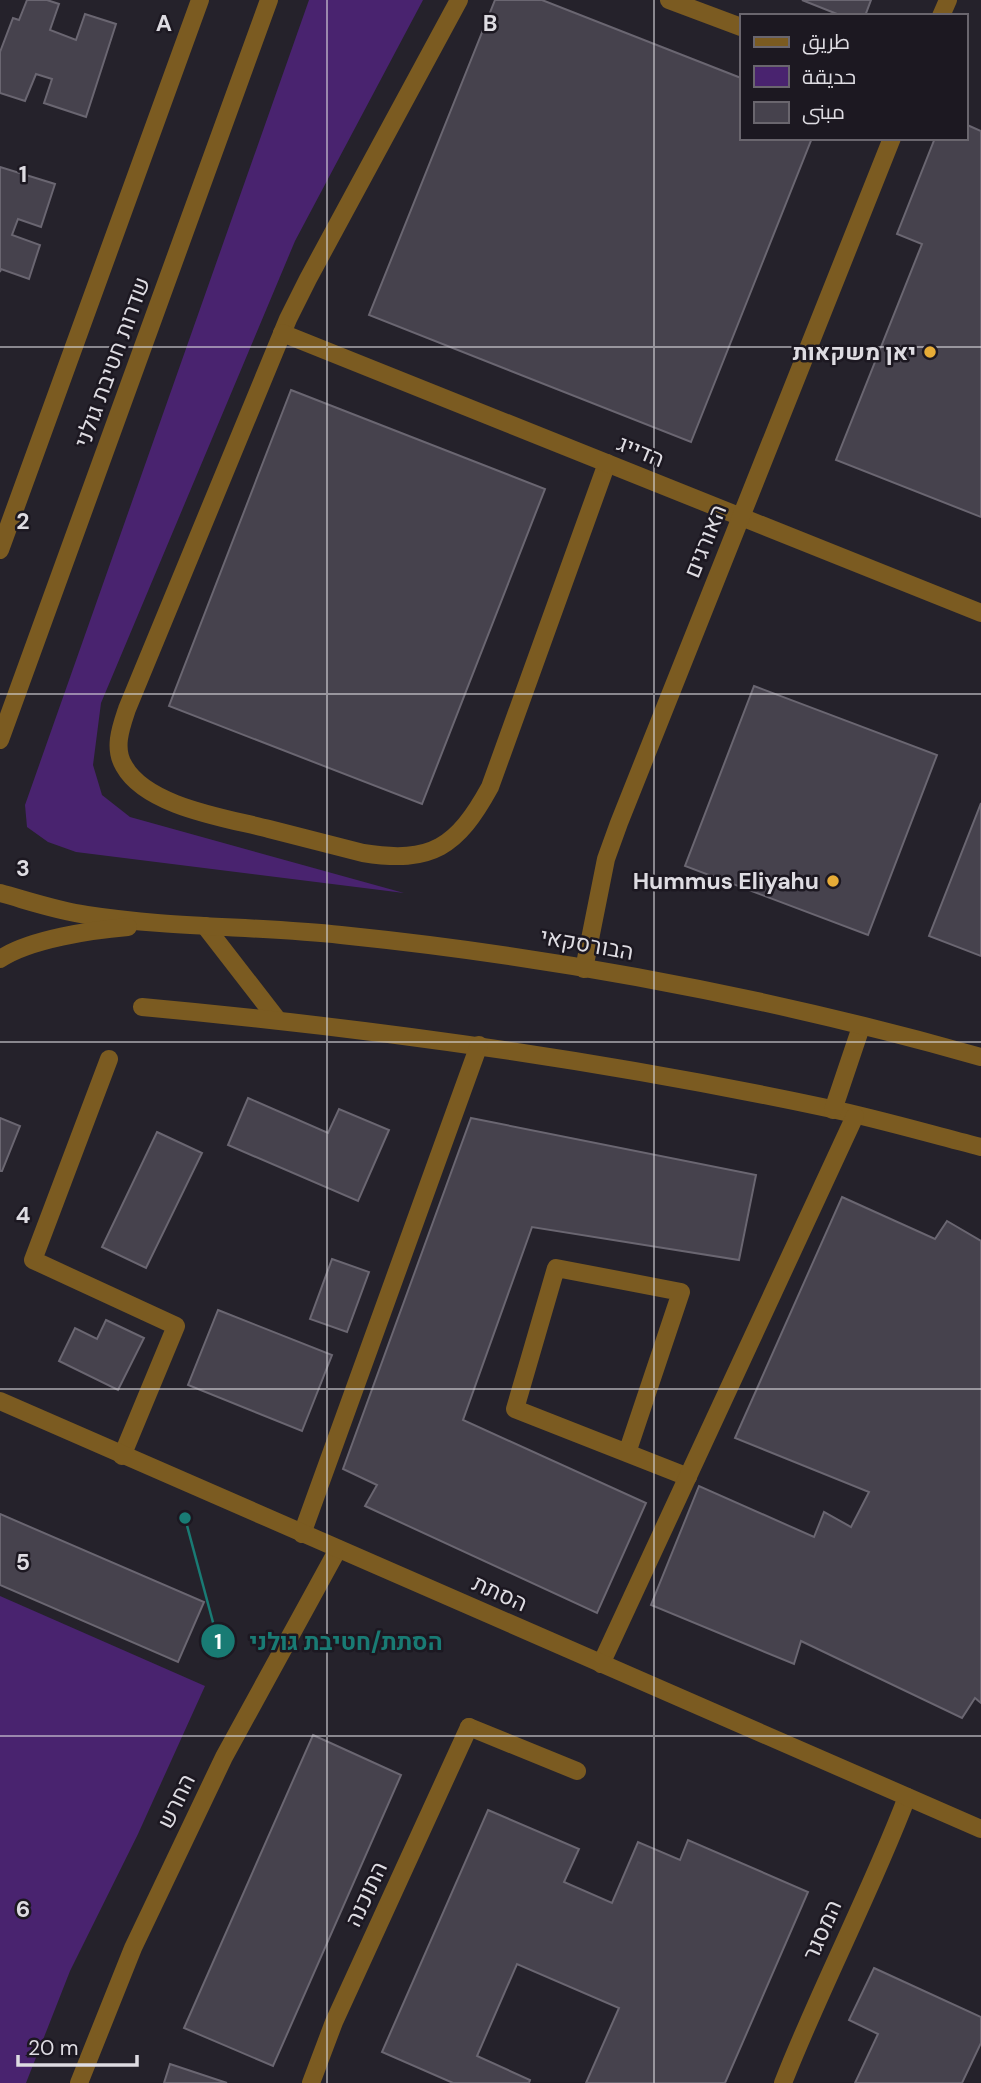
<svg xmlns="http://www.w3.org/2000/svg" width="981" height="2083" viewBox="0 0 981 2083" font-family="'DM Sans',Cairo,Heebo,sans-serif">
	<rect width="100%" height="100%" fill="#25222b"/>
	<!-- green -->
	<g fill="#49236f">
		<path d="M 309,0 L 423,0 L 295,241 L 101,703 L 93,765 L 102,795 L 130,817 L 404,893 L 76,852 L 48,842 L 27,827 L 25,805 Z"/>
		<path d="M 0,1596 L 205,1686 L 138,1834 L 70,1971 L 26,2083 L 0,2083 Z"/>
	</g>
	<!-- building -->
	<g fill="#46424d" stroke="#6a6671" stroke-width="2">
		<path d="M 27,0 L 47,0 L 59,4 L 50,30 L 76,40 L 85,14 L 116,24 L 86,117 L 44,103 L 52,79 L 36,74 L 25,101 L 0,93 L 0,52 L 13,18 L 19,20 Z"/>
		<path d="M 495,0 L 542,0 L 741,78 L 741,138 L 812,138 L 691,442 L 369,315 Z"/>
		<path d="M 802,0 L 871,0 L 865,16 L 842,16 Z"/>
		<path d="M 965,124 L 981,131 L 981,517 L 836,460 L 922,244 L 897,234 L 935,138 L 965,138 Z"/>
		<path d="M 0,167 L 55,184 L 41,227 L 18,219 L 12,235 L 40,245 L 29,279 L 1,269 L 0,272 Z"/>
		<path d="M 291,390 L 545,489 L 422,804 L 169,706 Z"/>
		<path d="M 754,686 L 937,755 L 868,935 L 685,866 Z"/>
		<path d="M 981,803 L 981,956 L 929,936 Z"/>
		<path d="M 248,1098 L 328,1133 L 339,1109 L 389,1130 L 358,1201 L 228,1145 Z"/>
		<path d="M 0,1118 L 20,1126 L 2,1171 L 0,1171 Z"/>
		<path d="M 471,1118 L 756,1175 L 739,1260 L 532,1227 L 463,1420 L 646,1503 L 597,1613 L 365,1506 L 377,1485 L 343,1469 Z"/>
		<path d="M 157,1132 L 202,1153 L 146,1268 L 102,1247 Z"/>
		<path d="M 842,1197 L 935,1239 L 947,1221 L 981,1241 L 981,1703 L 975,1698 L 962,1718 L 801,1641 L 794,1664 L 651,1605 L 699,1486 L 814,1537 L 824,1512 L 851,1527 L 869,1492 L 735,1438 Z"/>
		<path d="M 332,1259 L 369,1272 L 347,1332 L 310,1319 Z"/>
		<path d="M 218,1310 L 332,1355 L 302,1431 L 188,1385 Z"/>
		<path d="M 106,1320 L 144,1338 L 118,1390 L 59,1361 L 75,1328 L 97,1339 Z"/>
		<path d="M 0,1514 L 204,1602 L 178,1662 L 0,1585 Z"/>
		<path d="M 313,1735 L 401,1775 L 273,2066 L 184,2028 Z"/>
		<path d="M 488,1810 L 579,1849 L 564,1882 L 612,1903 L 638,1842 L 680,1860 L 688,1840 L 808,1892 L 725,2083 L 586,2083 L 619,2008 L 517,1964 L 477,2056 L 530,2080 L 529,2083 L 453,2083 L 382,2052 Z"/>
		<path d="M 874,1968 L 981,2017 L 981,2043 L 962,2083 L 855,2083 L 878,2034 L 849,2020 Z"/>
		<path d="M 170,2064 L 227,2083 L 164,2083 Z"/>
	</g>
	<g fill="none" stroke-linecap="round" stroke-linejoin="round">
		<!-- service -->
		<g stroke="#7b5b21" stroke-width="18">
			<path d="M 459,0 L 308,279 L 288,319 L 127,709 C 121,727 113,748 124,766 C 147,807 227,818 269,829 C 300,837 331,845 363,853 C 432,864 457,847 490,787 L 607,463"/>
			<path d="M 669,0 L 741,27"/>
			<path d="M 205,926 L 277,1019"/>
			<path d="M 142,1007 C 372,1028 601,1060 827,1108 C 879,1119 930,1134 981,1147"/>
			<path d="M 109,1059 L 33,1260 L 176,1326 L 122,1456"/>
			<path d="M 833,1110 L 861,1027"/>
			<path d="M 627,1453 L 681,1292 L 556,1268 L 515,1409 L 688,1477"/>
			<path d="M 302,1534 L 479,1045"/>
			<path d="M 601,1664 L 855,1116"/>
			<path d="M 469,1727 L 577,1771"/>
		</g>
		<!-- minor -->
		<g stroke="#7b5b21" stroke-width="18">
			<path d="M 941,16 L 948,0"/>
			<path d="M 282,333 L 981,613"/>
			<path d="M 584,969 L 606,859 L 619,823 L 892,138"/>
			<path d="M 79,2083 L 133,1948 L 224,1757 L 338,1549"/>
			<path d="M 311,2083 L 334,2022 L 469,1727"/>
			<path d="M 783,2083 C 821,1986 870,1894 907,1797"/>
		</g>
		<!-- tertiary -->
		<g stroke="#7b5b21" stroke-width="18">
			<path d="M 0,550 L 200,0"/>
			<path d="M 0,740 L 269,0"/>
			<path d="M 0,893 C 29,901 58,911 87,915 C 171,928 257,926 341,935 C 556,957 773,998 981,1057"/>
			<path d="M 0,959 C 30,939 92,930 128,927"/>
			<path d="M 0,1401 L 981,1829"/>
		</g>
	</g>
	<!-- grid -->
	<path fill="none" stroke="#dedce2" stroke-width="2" stroke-opacity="0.55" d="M 327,0 L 327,2083M 654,0 L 654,2083M 0,347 L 981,347M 0,694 L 981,694M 0,1042 L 981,1042M 0,1389 L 981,1389M 0,1736 L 981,1736"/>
	<!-- markers -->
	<g fill="#e7ac37" stroke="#1c1821" stroke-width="2.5">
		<circle cx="930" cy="352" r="7"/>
		<circle cx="833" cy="881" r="7"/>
	</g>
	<g text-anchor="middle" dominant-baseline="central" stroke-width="5" stroke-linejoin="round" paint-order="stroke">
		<!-- poi labels -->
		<g font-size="23" font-weight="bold" fill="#dedce2" stroke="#1c1821" text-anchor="end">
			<text x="916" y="352">יאן משקאות</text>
			<text x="819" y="881">Hummus Eliyahu</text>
		</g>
		<!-- street labels -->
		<g font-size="23" fill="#dedce2" stroke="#1c1821">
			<text transform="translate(112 362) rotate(-70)">שדרות חטיבת גולני</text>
			<text transform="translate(641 451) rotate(22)">הדייג</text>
			<text transform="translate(705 541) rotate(-68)">האורגים</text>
			<text transform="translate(587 944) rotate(10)">הבורסקאי</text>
			<text transform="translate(500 1593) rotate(24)">הסתת</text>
			<text transform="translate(176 1801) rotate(-64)">החרש</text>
			<text transform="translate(366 1894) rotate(-65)">התוכנה</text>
			<text transform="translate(822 1930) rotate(-66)">המסגר</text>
		</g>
	</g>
	<g font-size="23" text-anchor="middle" font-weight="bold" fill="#dedce2" stroke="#1c1821" stroke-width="5" stroke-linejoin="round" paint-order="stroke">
		<text x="164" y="31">A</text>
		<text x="490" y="31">B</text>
		<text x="23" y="182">1</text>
		<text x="23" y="529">2</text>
		<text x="23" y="876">3</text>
		<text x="23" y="1223">4</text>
		<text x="23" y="1570">5</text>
		<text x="23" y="1917">6</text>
	</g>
	<!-- callouts -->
	<path fill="none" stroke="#197b74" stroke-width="2.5" d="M185 1518L218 1641"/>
	<g fill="#197b74" stroke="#1c1821" stroke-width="2.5">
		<circle cx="185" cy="1518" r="7"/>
		<circle cx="218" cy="1641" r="18"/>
	</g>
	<g font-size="21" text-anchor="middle" font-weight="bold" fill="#fff">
		<text x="218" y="1649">1</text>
	</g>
	<g font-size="24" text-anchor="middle" font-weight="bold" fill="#197b74" stroke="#1c1821" stroke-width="5" stroke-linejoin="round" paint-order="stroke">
		<text x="346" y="1650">הסתת/חטיבת גולני</text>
	</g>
	<!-- legend -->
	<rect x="740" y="14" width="228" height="126" fill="#1c1821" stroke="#6a666e" stroke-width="2"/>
	<rect x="754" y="37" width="35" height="10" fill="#7b5b21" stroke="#6a666e" stroke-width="2"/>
	<text x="802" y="49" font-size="21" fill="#dedce2">طريق</text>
	<rect x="754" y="66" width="35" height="21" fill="#49236f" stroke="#6a666e" stroke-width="2"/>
	<text x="802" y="84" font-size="21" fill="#dedce2">حديقة</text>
	<rect x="754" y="102" width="35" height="21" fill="#46424d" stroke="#6a666e" stroke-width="2"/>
	<text x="802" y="119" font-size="21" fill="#dedce2">مبنى</text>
	<!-- scale -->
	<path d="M18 2055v10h119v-10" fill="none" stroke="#dedce2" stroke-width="3.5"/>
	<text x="28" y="2055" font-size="21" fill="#dedce2" stroke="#1c1821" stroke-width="5" paint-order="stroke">20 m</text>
</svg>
